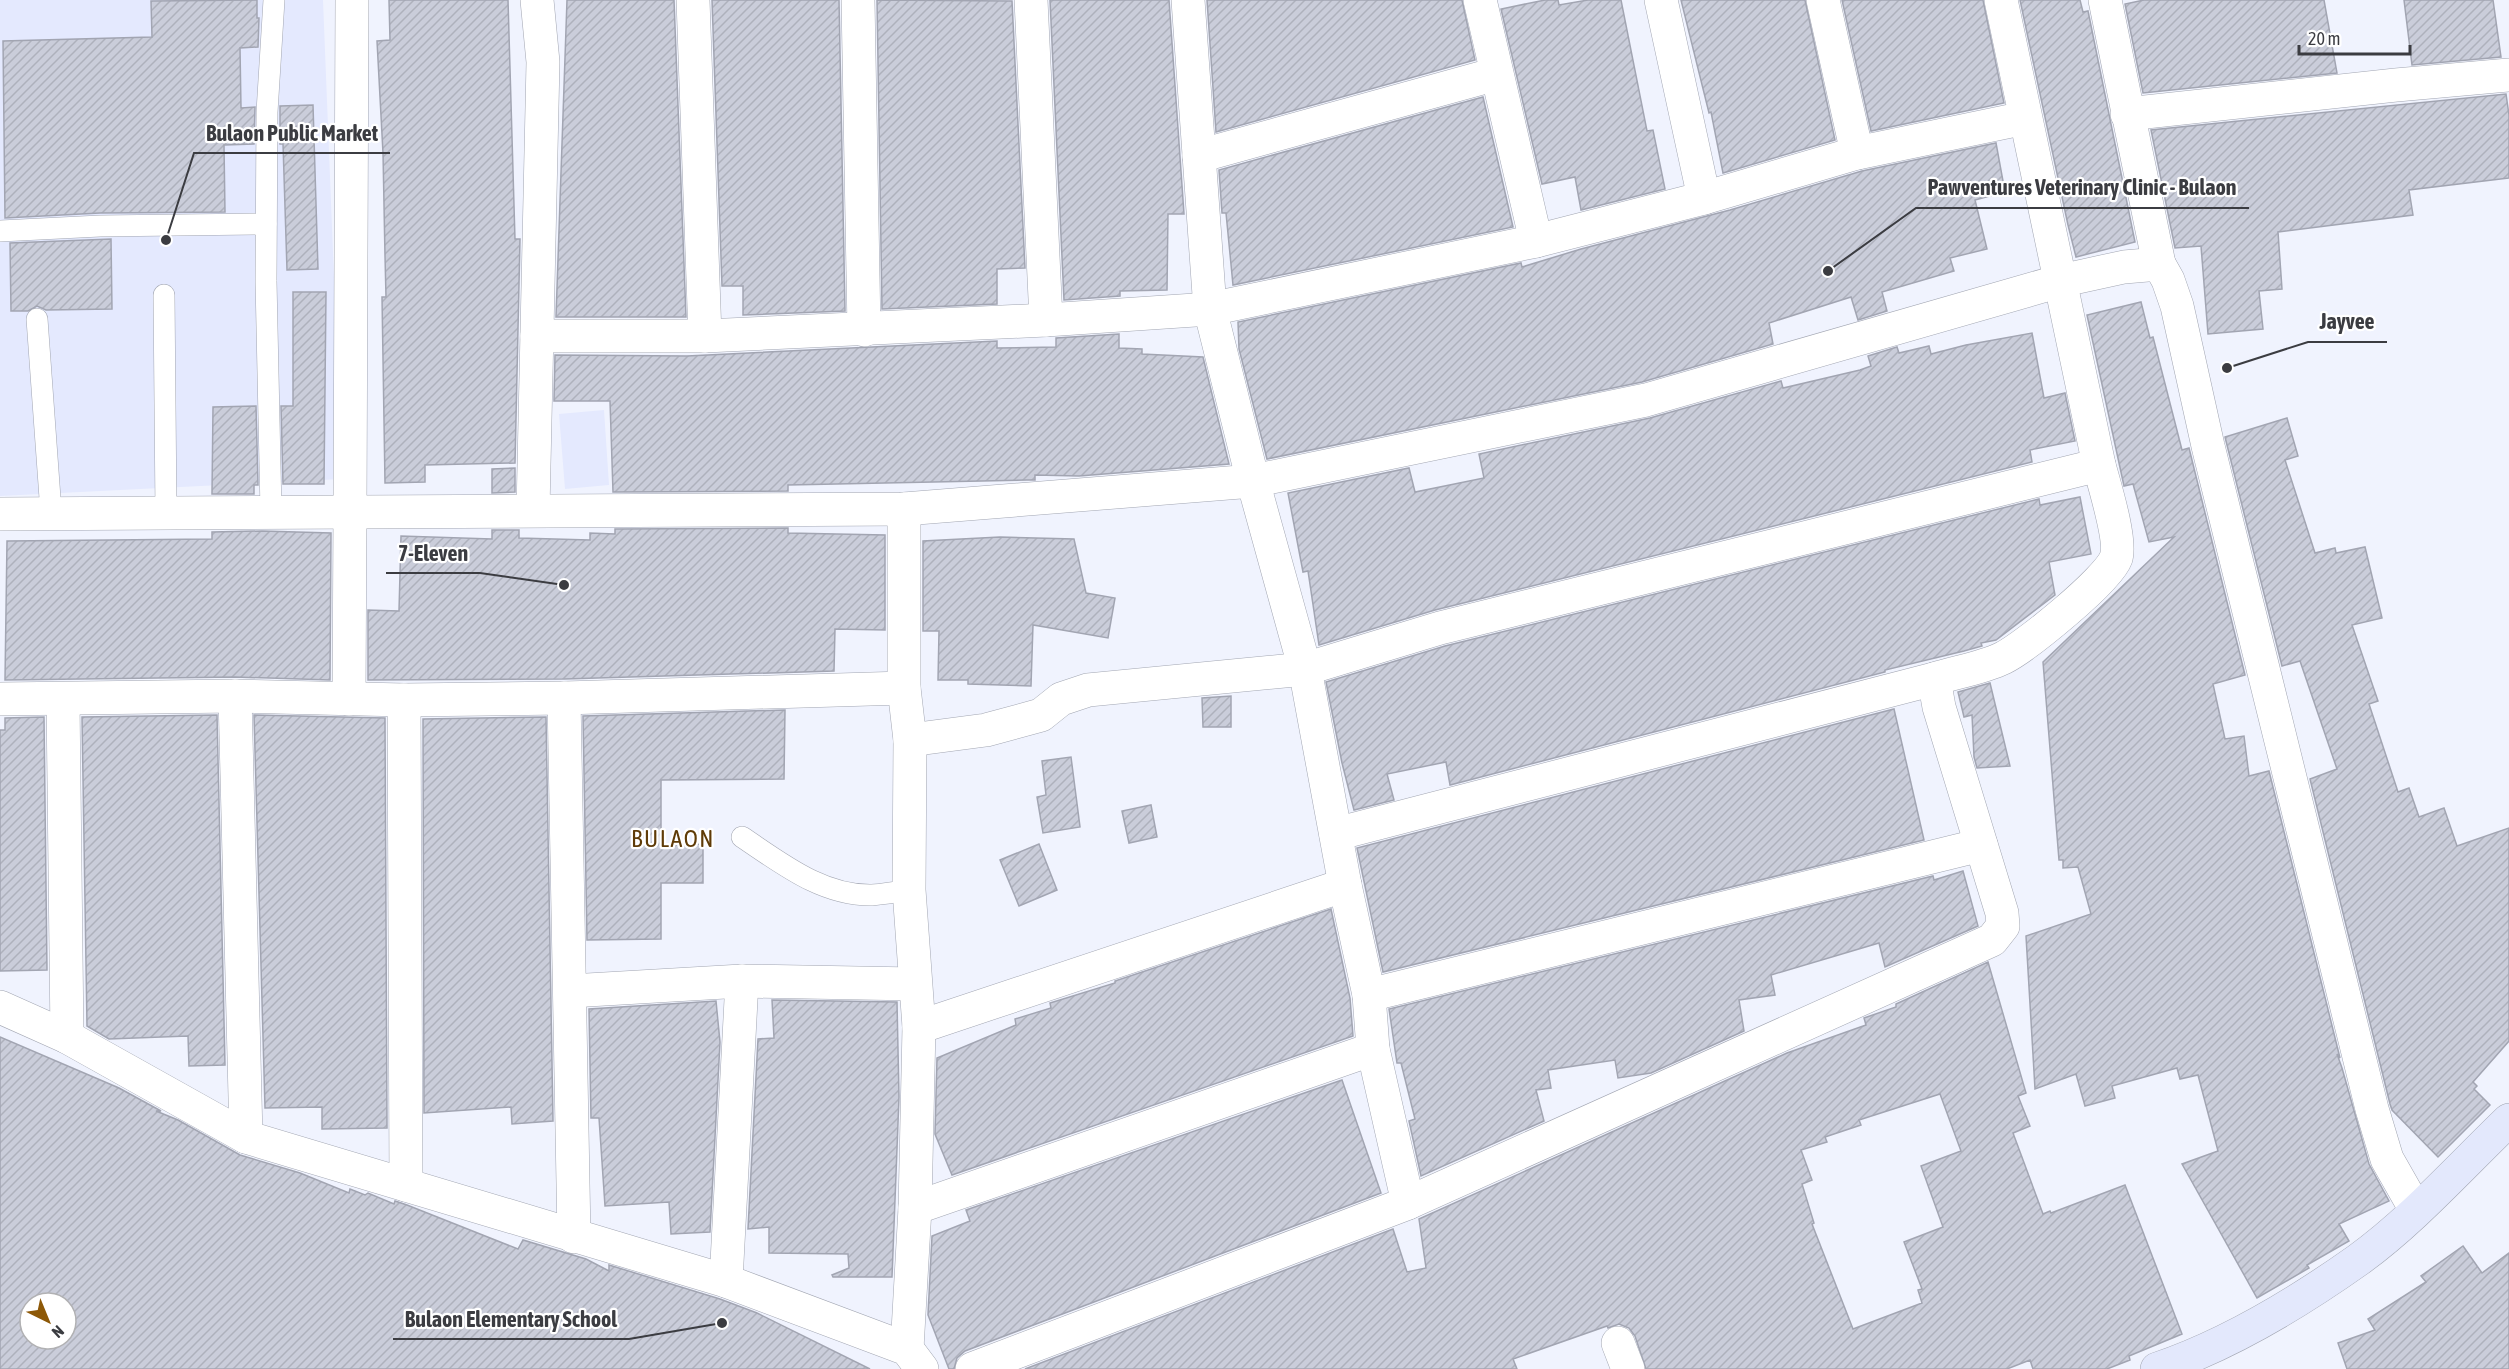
<svg xmlns="http://www.w3.org/2000/svg" width="2509" height="1369" viewBox="0 0 2509 1369" font-family="'Asap Condensed',sans-serif">
	<defs>
		<pattern id="building-hatch" width="6" height="6" patternUnits="userSpaceOnUse" patternTransform="scale(1.5)"><rect width="6" height="6" fill="#cacdda"/><path d="M-1 1l2-2M0 6l6-6M5 7l2-2" fill="none" stroke="#aeb1bc"/></pattern>
	</defs>
	<rect width="100%" height="100%" fill="#f0f3fe"/>
	<!-- built -->
	<g fill="#e4e9fe">
		<path d="M 0,0 L 323,0 L 342,479 L 0,496 Z"/>
		<path d="M 604,410 L 609,485 L 565,489 L 559,414 Z"/>
	</g>
	<!-- building -->
	<g fill="url(#building-hatch)" stroke="#a2a5b2" stroke-width="1.5" fill-rule="evenodd">
		<path d="M 257,0 L 257,18 L 259,18 L 258,47 L 240,48 L 241,108 L 255,107 L 254,144 L 224,145 L 225,212 L 100,213 L 5,218 L 3,41 L 152,37 L 151,1 Z"/>
		<path d="M 389,0 L 508,0 L 515,239 L 520,239 L 515,463 L 425,465 L 425,482 L 385,483 L 382,297 L 386,297 L 385,256 L 383,153 L 377,41 L 390,40 Z"/>
		<path d="M 567,0 L 674,0 L 686,317 L 556,317 Z"/>
		<path d="M 712,0 L 839,0 L 845,311 L 743,315 L 743,286 L 722,286 Z"/>
		<path d="M 877,0 L 1012,1 L 1025,268 L 997,269 L 997,304 L 882,309 Z"/>
		<path d="M 1050,0 L 1169,0 L 1184,214 L 1168,214 L 1167,290 L 1120,291 L 1120,296 L 1064,300 Z"/>
		<path d="M 1207,0 L 1462,0 L 1475,60 L 1216,132 Z"/>
		<path d="M 1545,0 L 1558,0 L 1559,5 L 1588,0 L 1621,0 L 1647,131 L 1653,130 L 1665,189 L 1581,210 L 1575,177 L 1542,184 L 1501,9 Z"/>
		<path d="M 1681,0 L 1805,0 L 1835,140 L 1723,173 L 1711,112 L 1709,113 Z"/>
		<path d="M 1842,0 L 1983,0 L 2004,103 L 1871,131 Z"/>
		<path d="M 2020,0 L 2080,0 L 2083,12 L 2088,11 L 2135,242 L 2076,257 L 2068,225 Z"/>
		<path d="M 2144,0 L 2324,0 L 2337,73 L 2143,93 L 2125,4 Z"/>
		<path d="M 2404,0 L 2493,0 L 2501,57 L 2412,65 Z"/>
		<path d="M 2506,94 L 2509,115 L 2509,178 L 2409,190 L 2413,215 L 2278,232 L 2282,289 L 2259,291 L 2263,329 L 2208,334 L 2201,246 L 2175,248 L 2151,130 Z"/>
		<path d="M 1483,97 L 1513,227 L 1233,285 L 1226,213 L 1222,213 L 1219,170 Z"/>
		<path d="M 313,105 L 318,269 L 287,270 L 283,144 L 280,144 L 280,106 Z"/>
		<path d="M 1996,143 L 2005,192 L 1975,200 L 1987,249 L 1950,258 L 1954,271 L 1882,292 L 1887,311 L 1858,320 L 1851,297 L 1769,323 L 1773,344 L 1642,382 L 1267,459 L 1239,349 L 1238,322 L 1521,263 L 1522,267 L 1581,249 L 1730,210 L 1862,171 Z"/>
		<path d="M 111,239 L 112,309 L 46,310 L 37,306 L 28,311 L 11,311 L 10,243 Z"/>
		<path d="M 293,292 L 326,292 L 324,484 L 283,484 L 281,406 L 293,406 Z"/>
		<path d="M 2141,302 L 2150,338 L 2153,337 L 2182,450 L 2189,448 L 2245,675 L 2213,684 L 2225,739 L 2244,736 L 2249,776 L 2269,771 L 2340,1058 L 2337,1054 L 2342,1068 L 2369,1164 L 2389,1201 L 2339,1224 L 2349,1241 L 2307,1265 L 2309,1268 L 2257,1298 L 2182,1164 L 2218,1151 L 2198,1075 L 2180,1079 L 2177,1068 L 2112,1086 L 2115,1098 L 2085,1106 L 2076,1074 L 2035,1089 L 2026,936 L 2091,914 L 2078,867 L 2063,868 L 2063,860 L 2059,860 L 2043,662 L 2174,537 L 2149,542 L 2133,484 L 2124,486 L 2087,315 Z"/>
		<path d="M 2032,333 L 2044,398 L 2065,393 L 2075,441 L 2030,450 L 2032,462 L 1435,610 L 1319,645 L 1308,571 L 1303,572 L 1288,493 L 1409,468 L 1415,492 L 1484,478 L 1479,454 L 1650,418 L 1781,381 L 1783,388 L 1860,370 L 1871,366 L 1868,356 L 1897,347 L 1899,353 L 1929,346 L 1931,354 L 1966,345 Z"/>
		<path d="M 1119,334 L 1119,348 L 1142,349 L 1142,354 L 1203,357 L 1229,464 L 1079,476 L 1035,475 L 1035,480 L 1027,480 L 788,485 L 788,491 L 613,492 L 610,401 L 554,401 L 555,355 L 687,356 L 997,341 L 997,348 L 1056,347 L 1056,338 Z"/>
		<path d="M 256,406 L 258,485 L 254,485 L 254,494 L 212,494 L 213,407 Z"/>
		<path d="M 2287,418 L 2298,456 L 2285,460 L 2315,553 L 2335,548 L 2336,553 L 2365,547 L 2382,618 L 2352,625 L 2378,701 L 2369,704 L 2398,792 L 2409,788 L 2419,817 L 2444,808 L 2457,846 L 2509,828 L 2509,1041 L 2473,1082 L 2477,1086 L 2474,1089 L 2490,1105 L 2438,1157 L 2392,1110 L 2390,1104 L 2310,779 L 2337,769 L 2300,661 L 2282,666 L 2225,437 Z"/>
		<path d="M 515,468 L 515,492 L 492,493 L 492,469 Z"/>
		<path d="M 2080,497 L 2091,554 L 2049,562 L 2055,595 L 1996,640 L 1981,643 L 1982,646 L 1964,651 L 1885,670 L 1885,672 L 1450,785 L 1446,762 L 1387,774 L 1394,800 L 1354,810 L 1342,763 L 1326,682 L 1445,646 L 2039,499 L 2040,505 Z"/>
		<path d="M 788,528 L 788,533 L 885,535 L 885,630 L 835,629 L 834,671 L 564,679 L 368,680 L 368,610 L 399,611 L 401,536 L 492,539 L 492,530 L 519,530 L 519,538 L 590,540 L 590,533 L 615,534 L 615,529 Z"/>
		<path d="M 262,531 L 331,533 L 330,680 L 235,677 L 5,680 L 7,541 L 212,539 L 212,532 Z"/>
		<path d="M 1000,537 L 1074,539 L 1086,593 L 1115,598 L 1108,638 L 1033,625 L 1031,686 L 968,684 L 968,680 L 938,680 L 939,631 L 923,631 L 923,541 Z"/>
		<path d="M 1990,683 L 2010,766 L 1977,768 L 1974,757 L 1972,715 L 1964,717 L 1958,692 Z"/>
		<path d="M 1231,696 L 1231,727 L 1203,727 L 1202,698 Z"/>
		<path d="M 1894,709 L 1924,840 L 1383,972 L 1357,848 Z"/>
		<path d="M 785,710 L 784,779 L 661,780 L 661,845 L 703,844 L 703,883 L 661,883 L 661,939 L 587,940 L 583,716 Z"/>
		<path d="M 217,715 L 225,1065 L 189,1066 L 188,1036 L 109,1039 L 87,1026 L 82,717 Z"/>
		<path d="M 254,715 L 385,718 L 387,1128 L 322,1129 L 322,1107 L 265,1108 Z"/>
		<path d="M 44,717 L 47,970 L 0,971 L 0,730 L 5,730 L 5,718 Z"/>
		<path d="M 546,717 L 553,1121 L 512,1124 L 511,1107 L 424,1113 L 423,719 Z"/>
		<path d="M 1071,757 L 1080,827 L 1043,833 L 1037,797 L 1046,795 L 1042,761 Z"/>
		<path d="M 1151,805 L 1157,837 L 1129,843 L 1122,811 Z"/>
		<path d="M 1039,844 L 1057,890 L 1019,906 L 1000,860 Z"/>
		<path d="M 1963,871 L 1978,926 L 1885,967 L 1879,943 L 1771,975 L 1775,995 L 1739,1000 L 1744,1031 L 1651,1073 L 1618,1078 L 1615,1060 L 1548,1070 L 1551,1088 L 1536,1090 L 1544,1121 L 1421,1176 L 1409,1121 L 1415,1119 L 1401,1063 L 1397,1063 L 1389,1009 L 1933,876 L 1934,880 Z"/>
		<path d="M 1331,909 L 1350,998 L 1353,1036 L 952,1175 L 935,1134 L 937,1058 L 1016,1025 L 1015,1019 L 1051,1008 L 1050,1003 L 1115,983 L 1115,981 Z"/>
		<path d="M 1988,962 L 2026,1093 L 2018,1096 L 2030,1126 L 2013,1133 L 2043,1214 L 2050,1211 L 2051,1213 L 2125,1185 L 2182,1334 L 2129,1356 L 2130,1360 L 2107,1369 L 2033,1369 L 2030,1360 L 2007,1369 L 1646,1369 L 1635,1336 L 1629,1328 L 1619,1324 L 1608,1328 L 1607,1326 L 1513,1359 L 1517,1369 L 1025,1369 L 1393,1229 L 1407,1272 L 1426,1268 L 1419,1219 L 1787,1053 L 1866,1025 L 1864,1018 L 1896,1007 L 1896,1004 ZM 1940,1094 L 1961,1151 L 1921,1166 L 1943,1227 L 1904,1242 L 1922,1289 L 1918,1290 L 1922,1303 L 1853,1329 L 1812,1224 L 1814,1223 L 1802,1184 L 1812,1180 L 1801,1150 L 1827,1142 L 1825,1137 L 1861,1125 L 1859,1120 Z"/>
		<path d="M 772,1000 L 897,1002 L 899,1097 L 892,1277 L 833,1277 L 832,1275 L 849,1268 L 848,1254 L 769,1253 L 769,1227 L 748,1229 L 758,1039 L 774,1038 Z"/>
		<path d="M 716,1001 L 720,1042 L 710,1232 L 671,1234 L 669,1202 L 605,1206 L 599,1118 L 591,1118 L 589,1009 Z"/>
		<path d="M 0,1037 L 119,1088 L 161,1111 L 156,1111 L 178,1120 L 240,1155 L 300,1173 L 349,1193 L 350,1189 L 365,1195 L 368,1193 L 394,1204 L 395,1201 L 407,1205 L 518,1249 L 523,1240 L 586,1259 L 609,1271 L 609,1265 L 720,1299 L 757,1313 L 870,1369 L 0,1369 ZM 30,1303 L 66,1303 L 66,1339 L 30,1339 Z"/>
		<path d="M 1342,1080 L 1381,1193 L 965,1351 L 957,1358 L 954,1369 L 949,1369 L 928,1315 L 932,1236 L 970,1221 L 966,1210 Z"/>
		<path d="M 2463,1246 L 2482,1273 L 2509,1253 L 2509,1369 L 2347,1369 L 2338,1343 L 2375,1330 L 2368,1319 L 2426,1282 L 2421,1276 Z"/>
	</g>
	<g fill="none" stroke-linecap="round" stroke-linejoin="round">
		<defs>
			<g id="service">
				<path d="M 0,231 L 100,226 L 266,224"/>
				<path d="M 164,295 L 166,512"/>
				<path d="M 37,319 L 51,512"/>
				<path d="M 271,511 L 266,281 L 267,112 L 274,0"/>
				<path d="M 742,837 C 781,863 822,896 872,895 C 884,894 897,892 909,890"/>
			</g>
			<g id="minor">
				<path d="M 693,0 L 705,336"/>
				<path d="M 858,0 L 864,330"/>
				<path d="M 1031,0 L 1046,320"/>
				<path d="M 1188,0 L 1210,309 L 1253,481 L 1305,669 L 1345,885 L 1369,995 L 1373,1049 L 1408,1203"/>
				<path d="M 1480,0 L 1536,241"/>
				<path d="M 1661,0 L 1704,198"/>
				<path d="M 1823,0 L 1857,153"/>
				<path d="M 2105,0 L 2159,264"/>
				<path d="M 2127,114 L 2396,85 L 2509,75"/>
				<path d="M 1199,156 L 1496,74"/>
				<path d="M 537,336 L 705,336 L 1046,320 L 1210,309 L 1536,241 L 1704,198 L 1857,153 L 2025,118"/>
				<path d="M 904,509 L 904,688 L 910,740 L 909,890 L 919,1027 L 915,1208 L 907,1349"/>
				<path d="M 533,510 L 543,62 L 537,0"/>
				<path d="M 235,696 L 246,1137"/>
				<path d="M 564,698 L 574,1237"/>
				<path d="M 0,699 L 235,696 L 404,700 L 564,698 L 904,688"/>
				<path d="M 349,699 L 350,511"/>
				<path d="M 63,700 L 67,1037"/>
				<path d="M 404,700 L 406,1185"/>
				<path d="M 910,740 L 986,730 L 1041,715 L 1061,699 L 1088,690 L 1305,669 L 1440,628 L 2099,465"/>
				<path d="M 1336,834 L 1934,679 C 1956,672 1983,668 2003,658 C 2025,647 2108,580 2116,558 C 2122,541 2104,484 2099,465 L 2001,0"/>
				<path d="M 570,991 L 742,981 L 915,984"/>
				<path d="M 1369,995 L 1981,845"/>
				<path d="M 0,1007 L 67,1037 L 246,1137 L 726,1281 L 907,1349 L 922,1369"/>
				<path d="M 919,1027 L 1345,885"/>
				<path d="M 915,1208 L 1373,1049"/>
				<path d="M 726,1281 L 742,981"/>
				<path d="M 1618,1343 L 1628,1369"/>
				<path d="M 972,1369 L 1408,1203 L 1992,940 L 2003,926 L 2002,913 L 1939,707 L 1934,679"/>
			</g>
			<g id="tertiary">
				<path d="M 350,511 L 352,0"/>
				<path d="M 0,514 L 904,509 L 1253,481 L 1646,400 L 2060,281 L 2124,267 L 2159,264 L 2168,280 L 2177,306 L 2208,446 L 2372,1109 L 2387,1159 L 2416,1210"/>
			</g>
			<path id="secondary" d="M 2157,1369 C 2228,1345 2296,1304 2358,1260 C 2411,1222 2461,1166 2509,1120"/>
		</defs>
		<!-- service casing -->
		<use href="#service" stroke="#a2a6b2" stroke-width="22"/>
		<!-- minor casing -->
		<use href="#minor" stroke="#a2a6b2" stroke-width="34"/>
		<!-- tertiary casing -->
		<use href="#tertiary" stroke="#a2a6b2" stroke-width="34"/>
		<!-- secondary casing -->
		<use href="#secondary" stroke="#a2a6b2" stroke-width="34"/>
		<!-- service -->
		<use href="#service" stroke="#fff" stroke-width="21"/>
		<!-- minor -->
		<use href="#minor" stroke="#fff" stroke-width="33"/>
		<!-- tertiary -->
		<use href="#tertiary" stroke="#fff" stroke-width="33"/>
		<!-- secondary -->
		<use href="#secondary" stroke="#e3e8fc" stroke-width="33"/>
	</g>
	<g text-anchor="middle" dominant-baseline="central" stroke-width="4.5" stroke-linejoin="round" paint-order="stroke">
		<!-- quarter labels -->
		<g font-size="24" letter-spacing="1.5" fill="#5f3b07" stroke="#fff">
			<text x="673" y="838">BULAON</text>
		</g>
	</g>
	<!-- callouts -->
	<path fill="none" stroke="#3b3c41" stroke-width="2" d="M166 240L194 153H390M1828 271L1916 208H2249M2227 368L2308 342H2387M564 585L480 573H386M722 1323L629 1339H393"/>
	<g fill="#3b3c41" stroke="#fff" stroke-width="2">
		<circle cx="166" cy="240" r="6"/>
		<circle cx="1828" cy="271" r="6"/>
		<circle cx="2227" cy="368" r="6"/>
		<circle cx="564" cy="585" r="6"/>
		<circle cx="722" cy="1323" r="6"/>
	</g>
	<g font-size="22" text-anchor="middle" font-weight="bold" fill="#3b3c41" stroke="#fff" stroke-width="4.5" stroke-linejoin="round" paint-order="stroke">
		<text x="292" y="141">Bulaon Public Market</text>
		<text x="2082" y="195">Pawventures Veterinary Clinic - Bulaon</text>
		<text x="2347" y="329">Jayvee</text>
		<text x="433" y="561">7-Eleven</text>
		<text x="511" y="1327">Bulaon Elementary School</text>
	</g>
	<!-- north arrow -->
	<g transform="translate(48 1321) rotate(137)"><circle r="28" fill="#ffffff" stroke="#b1b1b3" stroke-width="1.5"/>
	<path d="M0-4.5L10 22L0 15L-10 22Z" fill="#8d5807"/>
	<text y="-9" font-size="16" font-weight="bold" text-anchor="middle" fill="#3b3c41">N</text>
	</g>
	<!-- scale -->
	<path d="M2299 45v9h111v-9" fill="none" stroke="#3b3c41" stroke-width="3"/>
	<text x="2308" y="45" font-size="18" fill="#3b3c41" stroke="#ffffff" stroke-width="4.5" paint-order="stroke">20 m</text>
</svg>
